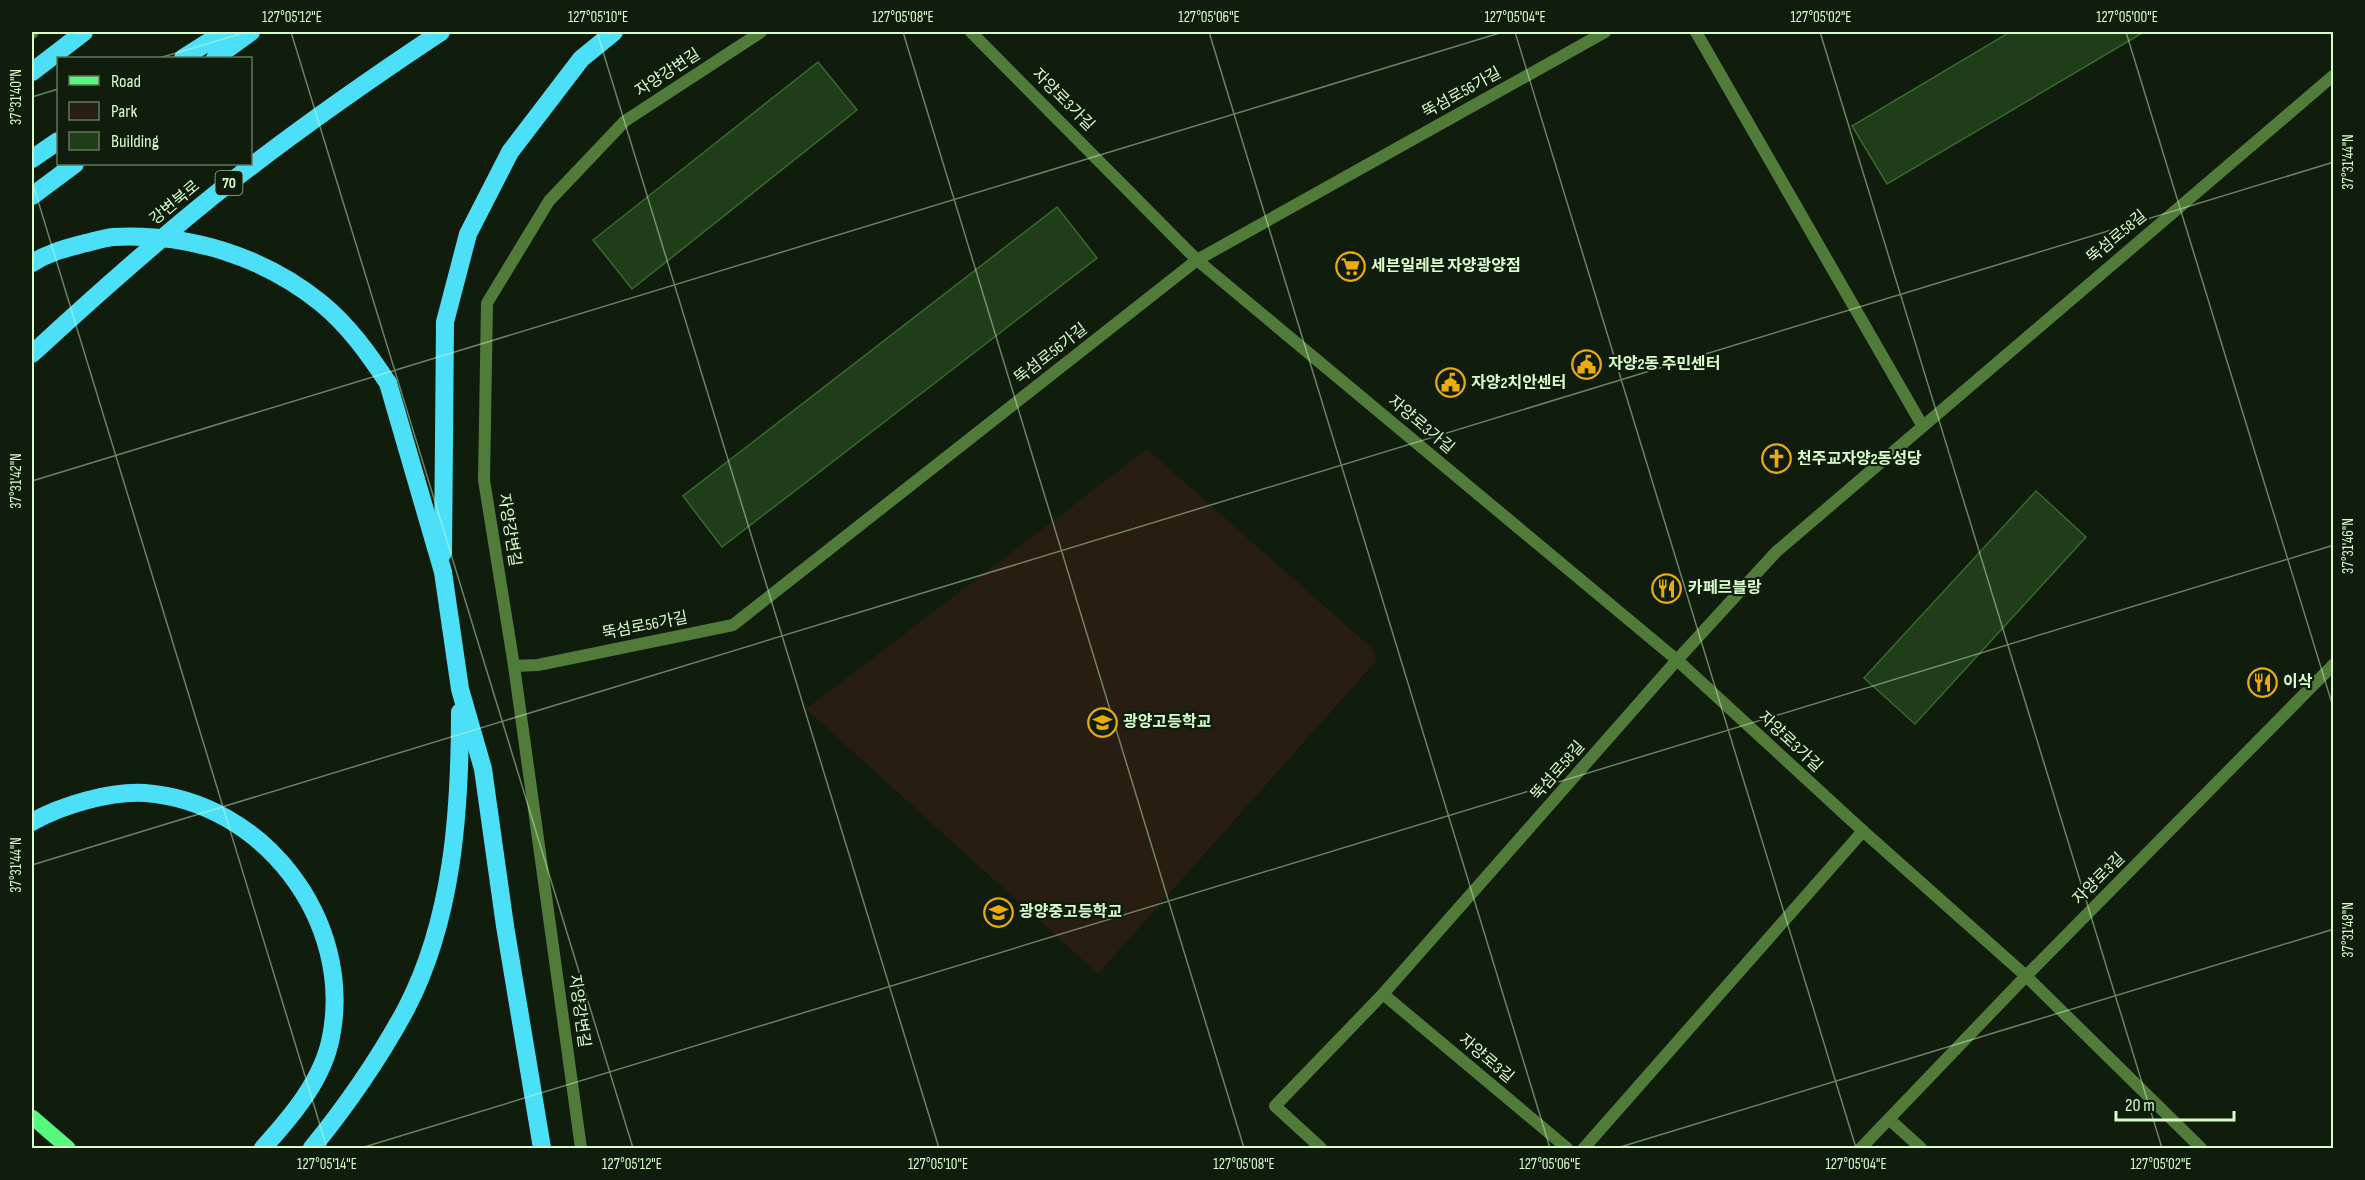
<svg xmlns="http://www.w3.org/2000/svg" width="2365" height="1180" viewBox="0 0 2365 1180" font-family="'Sofia Sans Condensed','Noto Sans KR',sans-serif">
	<rect width="100%" height="100%" fill="#101d0d"/>
	<!-- green -->
	<path fill="#271d10" d="M 1147,449 L 1374,650 L 1376,661 L 1098,974 L 806,709 Z"/>
	<!-- building -->
	<g fill="#203d19" stroke="#37692c" stroke-width="1.5">
		<path d="M 2010,32 L 2144,32 L 1887,184 L 1852,126 Z"/>
		<path d="M 818,62 L 857,110 L 632,289 L 593,240 Z"/>
		<path d="M 1057,207 L 1097,258 L 722,547 L 683,496 Z"/>
		<path d="M 2036,491 L 2086,537 L 1915,724 L 1864,678 Z"/>
	</g>
	<g fill="none" stroke-linecap="round" stroke-linejoin="round">
		<!-- street -->
		<g stroke="#507b39" stroke-width="12">
			<path d="M 971,32 L 1197,260 L 1677,660 L 1863,831 L 2026,976 L 2201,1148"/>
			<path d="M 1696,32 L 1922,425"/>
			<path d="M 32,33 L 33,32"/>
			<path d="M 514,666 L 538,665 L 733,625 L 1197,260 L 1605,32"/>
			<path d="M 1383,994 L 1567,1148"/>
			<path d="M 1890,1120 L 1921,1148"/>
			<path d="M 581,1148 L 514,666 L 484,480 L 487,303 L 549,201 L 625,121 L 761,32"/>
			<path d="M 1321,1148 L 1275,1106 L 1383,994 L 1677,660 L 1776,552 L 2334,75"/>
			<path d="M 1584,1148 L 1863,831"/>
			<path d="M 1861,1148 L 2026,976 L 2334,664"/>
		</g>
		<!-- primary -->
		<path stroke="#56f87e" stroke-width="15" d="M 32,1117 L 68,1148"/>
		<!-- highway -->
		<g stroke="#4be0f8" stroke-width="18">
			<path d="M 183,58 L 224,32"/>
			<path d="M 215,58 L 251,32"/>
			<path d="M 32,72 L 84,32"/>
			<path d="M 32,159 L 58,141"/>
			<path d="M 32,196 L 75,164"/>
			<path d="M 32,354 C 97,294 163,235 232,181 C 300,128 370,79 441,32"/>
			<path d="M 388,383 L 443,572 L 460,689 L 483,769 L 505,926 L 542,1148"/>
			<path d="M 443,553 L 445,322 L 468,234 L 510,152 L 581,59 L 614,32"/>
			<path d="M 32,822 C 62,805 110,791 145,793 C 263,802 354,920 331,1037 C 323,1080 291,1117 263,1148"/>
			<path d="M 312,1148 C 347,1105 379,1059 406,1009 C 453,919 460,811 460,712"/>
		</g>
		<!-- highway-bridge -->
		<path stroke="#4be0f8" stroke-width="18" d="M 32,263 C 48,253 63,249 82,244 C 92,242 103,238 113,237 C 188,233 263,256 321,303 C 349,326 368,353 388,383"/>
	</g>
	<!-- ticks -->
	<path fill="none" stroke="#d8fdcb" stroke-width="1.5" stroke-opacity="0.45" d="M 291,32 L 633,1148M 597,32 L 939,1148M 903,32 L 1244,1148M 1209,32 L 1550,1148M 1515,32 L 1856,1148M 1820,32 L 2162,1148M 2126,32 L 2334,710M 159,58 L 247,32M 32,97 L 58,89M 32,181 L 327,1148M 32,481 L 1503,32M 32,865 L 2334,162M 361,1148 L 2334,545M 1617,1148 L 2334,929"/>
	<!-- icons -->
	<defs>
		<symbol id="supermarket-ring" viewBox="-11 -11 22 22"><circle r="9.5" fill="#101d0d" stroke="#ebab09" stroke-width="1.5"/><path d="M-6-5.5h2.5l.6 2H6L4.5 2H-2.5L-4.4-4H-6ZM-1.5 3.2a1.3 1.3 0 1 0 .1 0ZM3 3.2a1.3 1.3 0 1 0 .1 0Z" fill="#ebab09"/></symbol>
		<symbol id="civic-ring" viewBox="-11 -11 22 22"><circle r="9.5" fill="#101d0d" stroke="#ebab09" stroke-width="1.5"/><path d="M-.6-6.5H3V-4.5H.6V-3L4-1V1h2V6H-6V1h2V-1L-.6-3ZM-1.2 2.5V6h2.4V2.5Z" fill="#ebab09"/></symbol>
		<symbol id="church-ring" viewBox="-11 -11 22 22"><circle r="9.5" fill="#101d0d" stroke="#ebab09" stroke-width="1.5"/><path d="M-1.2-6h2.4v3.5h3.3v2.4h-3.3V6h-2.4V-.1h-3.3v-2.4h3.3Z" fill="#ebab09"/></symbol>
		<symbol id="restaurant-ring" viewBox="-11 -11 22 22"><circle r="9.5" fill="#101d0d" stroke="#ebab09" stroke-width="1.5"/><path d="M-5-6h1v4h1v-4h1v4h1v-4h1v5L-1.5 .5V6h-2V.5L-5-1ZM5-6V6H3V1.5H1.5Q1.5-4 5-6Z" fill="#ebab09"/></symbol>
		<symbol id="school-ring" viewBox="-11 -11 22 22"><circle r="9.5" fill="#101d0d" stroke="#ebab09" stroke-width="1.5"/><path d="M0-5L7-2L0 1L-7-2ZM-4 1L0 2.5L4 1V4Q0 6-4 4Z" fill="#ebab09"/></symbol>
	</defs>
	<g fill-rule="evenodd">
		<use href="#supermarket-ring" x="1334" y="250" width="33" height="33"/>
		<use href="#civic-ring" x="1570" y="348" width="33" height="33"/>
		<use href="#civic-ring" x="1434" y="366" width="33" height="33"/>
		<use href="#church-ring" x="1760" y="442" width="33" height="33"/>
		<use href="#restaurant-ring" x="1650" y="572" width="33" height="33"/>
		<use href="#restaurant-ring" x="2246" y="666" width="33" height="33"/>
		<use href="#school-ring" x="1086" y="706" width="33" height="33"/>
		<use href="#school-ring" x="982" y="896" width="33" height="33"/>
	</g>
	<g text-anchor="middle" dominant-baseline="central" stroke-width="4.5" stroke-linejoin="round" paint-order="stroke">
		<!-- shield labels -->
		<rect fill="#101d0d" stroke="#9cba92" stroke-width="1.5" x="215.5" y="171" width="27" height="24" rx="4.5"/>
		<g font-size="15" font-weight="bold" fill="#d8fdcb">
			<text x="229" y="183">70</text>
		</g>
		<!-- street labels -->
		<g font-size="16" fill="#d8fdcb" stroke="#101d0d">
			<text transform="translate(668 73) rotate(-33)">자양강변길</text>
			<text transform="translate(1462 93) rotate(-29)">뚝섬로56가길</text>
			<text transform="translate(1063 100) rotate(45)">자양로3가길</text>
			<text transform="translate(175 203) rotate(-40)">강변북로</text>
			<text transform="translate(2117 237) rotate(-40)">뚝섬로58길</text>
			<text transform="translate(1051 354) rotate(-38)">뚝섬로56가길</text>
			<text transform="translate(1421 425) rotate(40)">자양로3가길</text>
			<text transform="translate(509 530) rotate(81)">자양강변길</text>
			<text transform="translate(645 626) rotate(-11)">뚝섬로56가길</text>
			<text transform="translate(1790 742) rotate(43)">자양로3가길</text>
			<text transform="translate(1558 771) rotate(-49)">뚝섬로58길</text>
			<text transform="translate(2099 879) rotate(-45)">자양로3길</text>
			<text transform="translate(579 1011) rotate(82)">자양강변길</text>
			<text transform="translate(1486 1059) rotate(40)">자양로3길</text>
		</g>
		<!-- poi labels -->
		<g font-size="16" font-weight="bold" fill="#d8fdcb" stroke="#101d0d" text-anchor="start">
			<text x="1371" y="266">세븐일레븐 자양광양점</text>
			<text x="1608" y="364">자양2동 주민센터</text>
			<text x="1471" y="383">자양2치안센터</text>
			<text x="1797" y="459">천주교자양2동성당</text>
			<text x="1688" y="588">카페르블랑</text>
			<text x="2283" y="682">이삭</text>
			<text x="1123" y="722">광양고등학교</text>
			<text x="1019" y="912">광양중고등학교</text>
		</g>
	</g>
	<!-- border -->
	<rect width="2365" height="1180" fill="none" stroke="#101d0d" stroke-width="66"/>
	<!-- legend -->
	<rect x="57" y="57" width="195" height="108" fill="#101d0d" stroke="#607759" stroke-width="1.5"/>
	<rect x="69" y="76" width="30" height="9" fill="#56f87e" stroke="#607759" stroke-width="1.5"/>
	<text x="111" y="87" font-size="18" fill="#d8fdcb">Road</text>
	<rect x="69" y="102" width="30" height="18" fill="#271d10" stroke="#607759" stroke-width="1.5"/>
	<text x="111" y="117" font-size="18" fill="#d8fdcb">Park</text>
	<rect x="69" y="132" width="30" height="18" fill="#203d19" stroke="#607759" stroke-width="1.5"/>
	<text x="111" y="147" font-size="18" fill="#d8fdcb">Building</text>
	<!-- scale -->
	<path d="M2116 1111v9h118v-9" fill="none" stroke="#d8fdcb" stroke-width="3"/>
	<text x="2125" y="1111" font-size="18" fill="#d8fdcb" stroke="#101d0d" stroke-width="4.5" paint-order="stroke">20 m</text>
	<rect x="33" y="33" width="2299" height="1114" fill="none" stroke="#d8fdcb" stroke-width="2"/>
	<g font-size="15" text-anchor="middle" fill="#d8fdcb">
		<text x="292" y="22">127°05'12"E</text>
		<text x="598" y="22">127°05'10"E</text>
		<text x="903" y="22">127°05'08"E</text>
		<text x="1209" y="22">127°05'06"E</text>
		<text x="1515" y="22">127°05'04"E</text>
		<text x="1821" y="22">127°05'02"E</text>
		<text x="2127" y="22">127°05'00"E</text>
		<text transform="translate(16 97) rotate(-90)" y="5">37°31'40"N</text>
		<text transform="translate(2348 162) rotate(-90)" y="5">37°31'44"N</text>
		<text transform="translate(16 481) rotate(-90)" y="5">37°31'42"N</text>
		<text transform="translate(2348 546) rotate(-90)" y="5">37°31'46"N</text>
		<text transform="translate(16 865) rotate(-90)" y="5">37°31'44"N</text>
		<text transform="translate(2348 930) rotate(-90)" y="5">37°31'48"N</text>
		<text x="327" y="1169">127°05'14"E</text>
		<text x="632" y="1169">127°05'12"E</text>
		<text x="938" y="1169">127°05'10"E</text>
		<text x="1244" y="1169">127°05'08"E</text>
		<text x="1550" y="1169">127°05'06"E</text>
		<text x="1856" y="1169">127°05'04"E</text>
		<text x="2161" y="1169">127°05'02"E</text>
	</g>
</svg>
